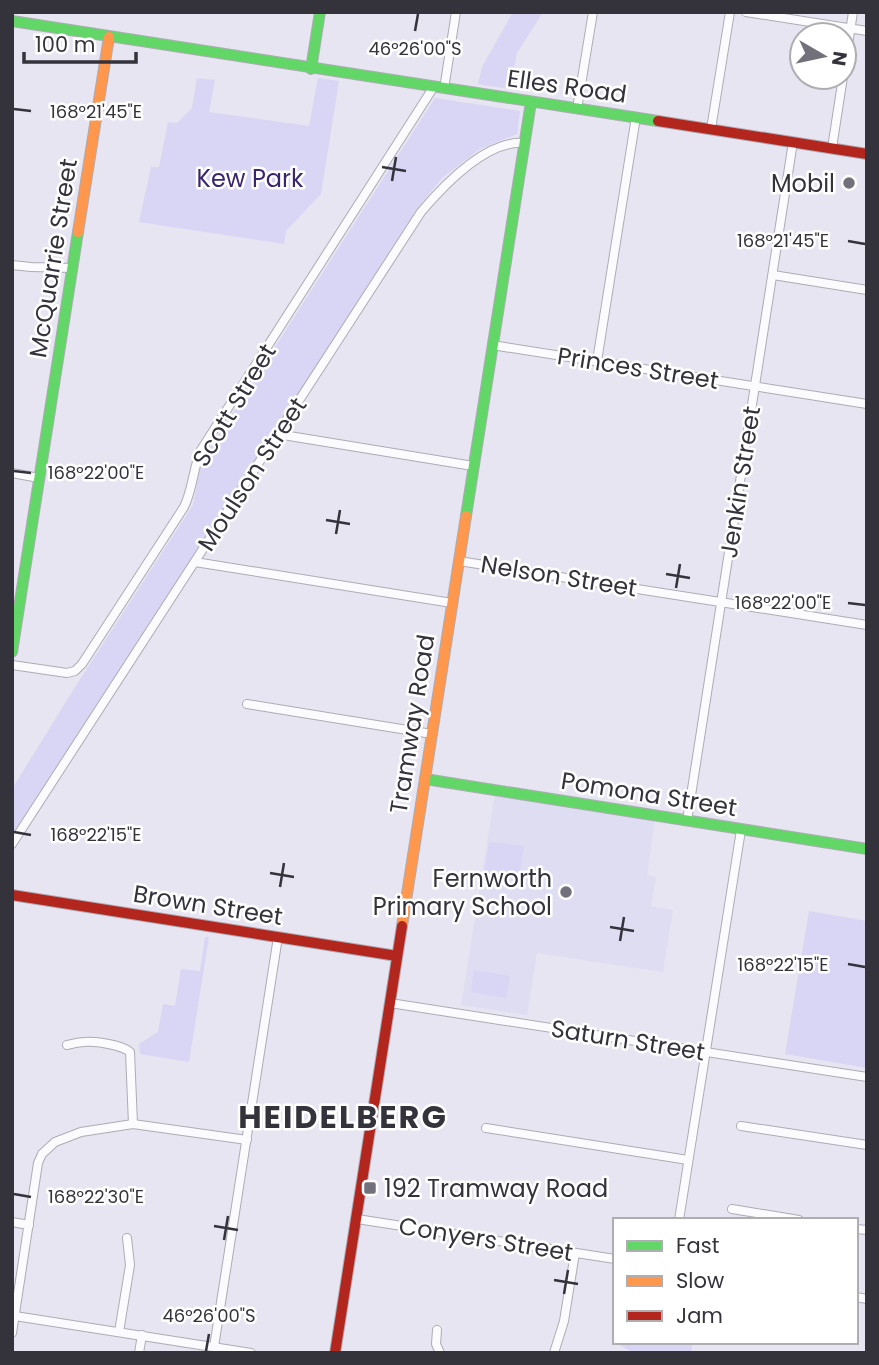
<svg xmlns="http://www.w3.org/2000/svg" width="879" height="1365" viewBox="0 0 879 1365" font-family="Poppins,sans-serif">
	<rect width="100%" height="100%" fill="#e6e5f1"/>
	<!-- built -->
	<path fill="#dfddf2" d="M 495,794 L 655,819 L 647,875 L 656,877 L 651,906 L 673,910 L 663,972 L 537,953 L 527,1015 L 461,1005 Z"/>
	<!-- green -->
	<g fill="#d9d5f4">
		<path d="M 513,12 L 543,12 L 517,53 L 510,89 L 478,84 L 482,67 Z"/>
		<path d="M 197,78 L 215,80 L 209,112 L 309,126 L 318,78 L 339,81 L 321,194 L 286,231 L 284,244 L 139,222 L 151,167 L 159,167 L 168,122 L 177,123 L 192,108 Z"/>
		<path d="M 435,98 L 520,111 L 517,134 L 480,149 L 442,178 L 420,205 L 12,836 L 12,789 L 77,684 L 193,505 L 201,462 Z"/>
		<path d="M 489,842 L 524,846 L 519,879 L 484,875 Z"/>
		<path d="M 809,911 L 867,921 L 867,1068 L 785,1054 Z"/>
		<path d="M 205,937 L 209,937 L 189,1062 L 140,1054 L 139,1044 L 158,1032 L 163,1004 L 175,1006 L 181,969 L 200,971 Z"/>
		<path d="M 474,970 L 510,976 L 506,998 L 471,992 Z"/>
		<path d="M 615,1342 L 693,1342 L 691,1353 L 634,1353 Z"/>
	</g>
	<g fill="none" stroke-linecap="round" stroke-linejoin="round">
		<defs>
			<g id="street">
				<path d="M 746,12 L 867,31"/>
				<path d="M 844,71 L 853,12"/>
				<path d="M 444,89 L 456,12"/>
				<path d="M 577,109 L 593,12"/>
				<path d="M 711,129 L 730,12"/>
				<path d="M 832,148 L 843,77"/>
				<path d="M 12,265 L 31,267 L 73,268"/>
				<path d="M 773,275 L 867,290"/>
				<path d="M 492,345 L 867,404"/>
				<path d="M 597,361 L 636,117"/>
				<path d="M 277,434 L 473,466"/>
				<path d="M 12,473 L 39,478"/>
				<path d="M 459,561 L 867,625"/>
				<path d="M 195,562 L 452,603"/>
				<path d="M 12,665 L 67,673 L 75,671 L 82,664 L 184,507 C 193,489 193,468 201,450 L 433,88"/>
				<path d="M 247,704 L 432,734"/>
				<path d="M 687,821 L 793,142"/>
				<path d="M 12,844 L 421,212 C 444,185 487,140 524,143"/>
				<path d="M 390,1003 L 867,1077"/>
				<path d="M 67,1045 C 72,1044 79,1042 84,1042 C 96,1041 122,1045 130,1052 L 133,1124"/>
				<path d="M 741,1126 L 867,1145"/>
				<path d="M 486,1128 L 688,1160"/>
				<path d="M 732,1209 L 799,1220"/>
				<path d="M 357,1219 L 615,1259"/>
				<path d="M 679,1220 L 741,830"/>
				<path d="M 12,1222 L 29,1225"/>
				<path d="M 856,1229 L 867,1230"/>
				<path d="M 856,1297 L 867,1299"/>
				<path d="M 15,1316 L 251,1353"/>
				<path d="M 437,1330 L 436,1344 L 440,1353"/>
				<path d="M 119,1332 L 130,1265 L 127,1238"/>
				<path d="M 12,1333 L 38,1163 L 42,1154 L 55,1142 L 81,1132 L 133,1124 L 247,1140"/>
				<path d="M 214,1347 L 278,937"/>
				<path d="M 139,1353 L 142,1335"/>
				<path d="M 554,1353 L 564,1321 L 575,1253"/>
			</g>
			<g id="fast">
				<path d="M 12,21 L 658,121"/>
				<path d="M 311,69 L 320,12"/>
				<path d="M 466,516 L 531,102"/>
				<path d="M 12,652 L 78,232"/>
				<path d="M 425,779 L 867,849"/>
			</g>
			<g id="slow">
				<path d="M 78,232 L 109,37"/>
				<path d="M 402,926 L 466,516"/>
			</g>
			<g id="jam">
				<path d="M 658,121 L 867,154"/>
				<path d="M 12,895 L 397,956"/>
				<path d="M 335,1353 L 402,926"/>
			</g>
		</defs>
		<!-- street casing -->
		<use href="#street" stroke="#adacb5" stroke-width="10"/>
		<!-- fast casing -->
		<use href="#fast" stroke="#adacb5" stroke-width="12"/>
		<!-- slow casing -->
		<use href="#slow" stroke="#adacb5" stroke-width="12"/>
		<!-- jam casing -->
		<use href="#jam" stroke="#adacb5" stroke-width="12"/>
		<!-- street -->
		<use href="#street" stroke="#fbfbfd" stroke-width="8"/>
		<!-- fast -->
		<use href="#fast" stroke="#63d668" stroke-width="10"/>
		<!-- slow -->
		<use href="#slow" stroke="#ff974d" stroke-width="10"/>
		<!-- jam -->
		<use href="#jam" stroke="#b3261e" stroke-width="10"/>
	</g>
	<!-- ticks -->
	<path fill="none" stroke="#34333c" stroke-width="2.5" d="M 415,31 L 418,14M 14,109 L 31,111M 382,167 L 406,171M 392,181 L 396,157M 848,241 L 865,244M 14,471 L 31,473M 326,520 L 350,524M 336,534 L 340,510M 666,574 L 690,578M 676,588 L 680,564M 848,603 L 865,605M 14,832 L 31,835M 270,873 L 294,877M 280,887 L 284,863M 610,927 L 634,931M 620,941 L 624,917M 848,964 L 865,967M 14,1194 L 31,1197M 214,1226 L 238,1230M 224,1240 L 228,1216M 554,1280 L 578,1284M 564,1294 L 568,1270M 206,1351 L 209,1334"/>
	<!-- markers -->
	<g fill="#72717b" stroke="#fff" stroke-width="2.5">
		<circle cx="849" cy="183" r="7"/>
		<circle cx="566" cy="892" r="7"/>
		<rect x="363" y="1181" width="14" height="14" rx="3.5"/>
	</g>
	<g text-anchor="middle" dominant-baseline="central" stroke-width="5" stroke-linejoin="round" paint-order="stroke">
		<!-- street labels -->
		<g font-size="24" fill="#34333c" stroke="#fff">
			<text transform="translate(567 86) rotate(8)">Elles Road</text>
			<text transform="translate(53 258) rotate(-81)">McQuarrie Street</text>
			<text transform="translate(638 368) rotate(9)">Princes Street</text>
			<text transform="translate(234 405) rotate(-59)">Scott Street</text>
			<text transform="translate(252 474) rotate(-57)">Moulson Street</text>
			<text transform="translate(740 482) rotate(-81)">Jenkin Street</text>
			<text transform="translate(559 576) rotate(9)">Nelson Street</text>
			<text transform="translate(412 724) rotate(-81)">Tramway Road</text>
			<text transform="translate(649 794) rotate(9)">Pomona Street</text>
			<text transform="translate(208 905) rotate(9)">Brown Street</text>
			<text transform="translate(628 1040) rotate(9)">Saturn Street</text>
			<text transform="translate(486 1239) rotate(9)">Conyers Street</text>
		</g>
		<!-- park labels -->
		<g font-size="24" fill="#3a266f" stroke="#fff">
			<text x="250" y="178">Kew Park</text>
		</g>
		<!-- poi labels -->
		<g font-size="24" fill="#34333c" stroke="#fff" text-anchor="end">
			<text x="835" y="183">Mobil</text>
			<text x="552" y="878">Fernworth<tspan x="552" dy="28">Primary School</tspan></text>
			<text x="384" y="1188" text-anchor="start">192 Tramway Road</text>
		</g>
		<!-- district labels -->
		<g font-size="32" font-weight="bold" letter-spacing="2" fill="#34333c" stroke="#fff">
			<text x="343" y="1116">HEIDELBERG</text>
		</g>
	</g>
	<g font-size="18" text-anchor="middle" fill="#34333c" stroke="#fff" stroke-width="5" stroke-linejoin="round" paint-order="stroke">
		<text x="415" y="55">46°26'00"S</text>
		<text x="96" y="118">168°21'45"E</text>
		<text x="783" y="247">168°21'45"E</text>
		<text x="96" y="479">168°22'00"E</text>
		<text x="783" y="609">168°22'00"E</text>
		<text x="96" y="841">168°22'15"E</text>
		<text x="783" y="971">168°22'15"E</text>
		<text x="96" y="1203">168°22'30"E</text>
		<text x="209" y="1322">46°26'00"S</text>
	</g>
	<!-- border -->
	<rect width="879" height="1365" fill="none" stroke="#34333c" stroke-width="28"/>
	<!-- legend -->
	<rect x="613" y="1218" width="245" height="126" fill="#ffffff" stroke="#aeadb1" stroke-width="2"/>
	<rect x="627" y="1241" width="35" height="10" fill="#63d668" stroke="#aeadb1" stroke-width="2"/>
	<text x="676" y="1253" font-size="21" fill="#34333c">Fast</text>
	<rect x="627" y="1276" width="35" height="10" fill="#ff974d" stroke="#aeadb1" stroke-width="2"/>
	<text x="676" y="1288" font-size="21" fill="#34333c">Slow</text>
	<rect x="627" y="1311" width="35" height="10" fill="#b3261e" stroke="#aeadb1" stroke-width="2"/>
	<text x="676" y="1323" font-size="21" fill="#34333c">Jam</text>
	<!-- north arrow -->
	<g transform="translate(823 56) rotate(99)"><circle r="33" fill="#ffffff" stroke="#aeadb1" stroke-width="2"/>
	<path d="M0-5L12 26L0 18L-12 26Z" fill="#72717b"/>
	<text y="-10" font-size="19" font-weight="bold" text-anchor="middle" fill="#34333c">N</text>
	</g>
	<!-- scale -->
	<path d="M24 52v10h112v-10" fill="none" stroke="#34333c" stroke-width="3.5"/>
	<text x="35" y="52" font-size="21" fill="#34333c" stroke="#ffffff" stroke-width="5" paint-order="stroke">100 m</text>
</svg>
